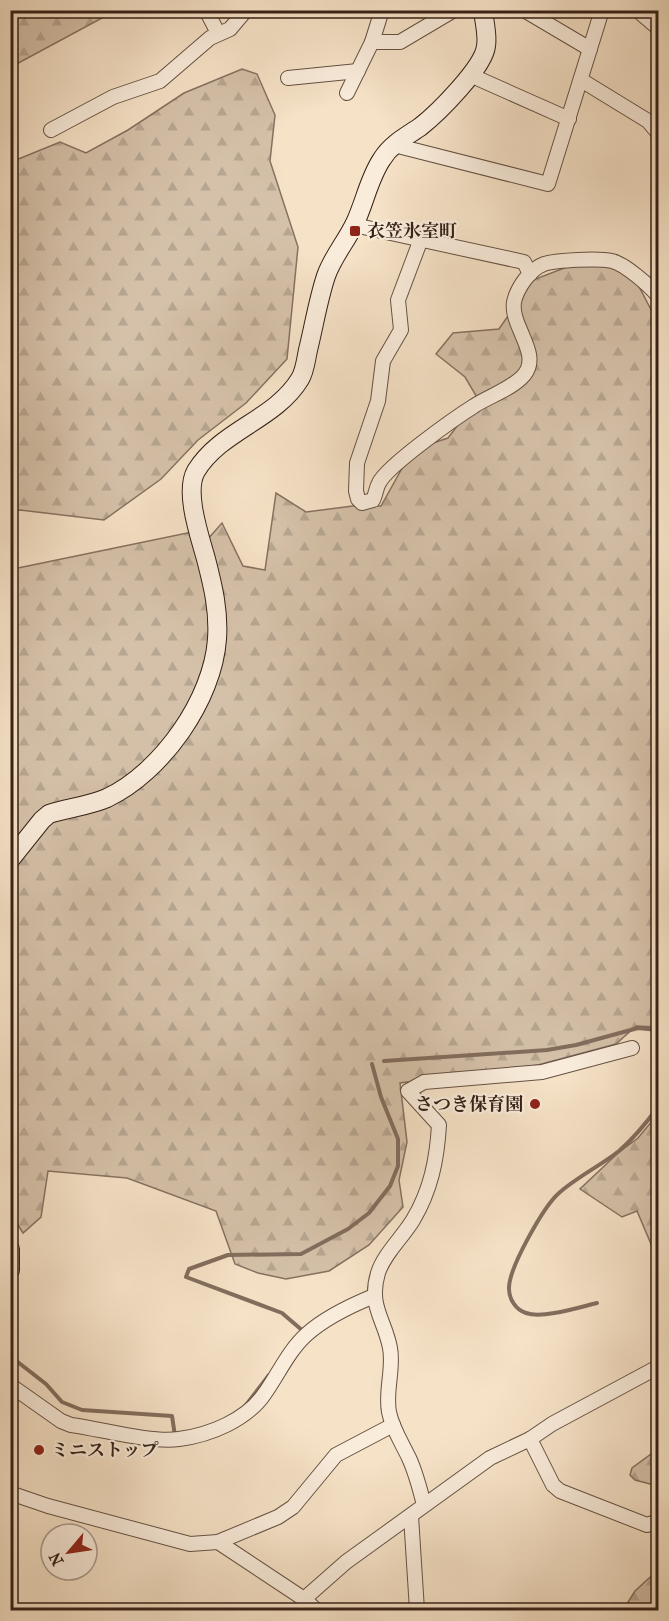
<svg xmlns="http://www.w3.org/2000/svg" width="669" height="1621" viewBox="0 0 669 1621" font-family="'IM FELL French Canon','Noto Serif JP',serif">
	<defs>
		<pattern id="forest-firs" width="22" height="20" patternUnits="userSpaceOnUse" patternTransform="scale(1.5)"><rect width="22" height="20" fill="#d5c1a9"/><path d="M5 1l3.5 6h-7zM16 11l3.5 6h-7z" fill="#b7a691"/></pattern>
	</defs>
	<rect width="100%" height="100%" fill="#f6e2c7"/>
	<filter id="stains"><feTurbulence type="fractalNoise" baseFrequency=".00333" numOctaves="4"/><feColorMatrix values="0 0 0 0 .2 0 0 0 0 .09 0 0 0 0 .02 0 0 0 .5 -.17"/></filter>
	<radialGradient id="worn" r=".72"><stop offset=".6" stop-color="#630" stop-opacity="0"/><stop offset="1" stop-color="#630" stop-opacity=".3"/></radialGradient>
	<!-- forest -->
	<g fill="url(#forest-firs)" stroke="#867160" stroke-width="1.5">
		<path d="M 11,10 L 108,10 L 108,11 L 104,17 L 11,67 Z"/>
		<path d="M 242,69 L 257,74 L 275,115 L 270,161 L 298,247 L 287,359 L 246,403 L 198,440 L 161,479 L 104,520 L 20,510 L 11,512 L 11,162 L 60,142 L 86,153 L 128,130 L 184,93 Z"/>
		<path d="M 603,263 L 635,279 L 658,323 L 658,1027 L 636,1026 L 616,1044 L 538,1065 L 400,1083 L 407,1142 L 399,1180 L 403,1207 L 369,1245 L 329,1271 L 286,1279 L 258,1273 L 235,1264 L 216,1211 L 127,1178 L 48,1171 L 41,1217 L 23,1233 L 10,1212 L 10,572 L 18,568 L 192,532 L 207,540 L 222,523 L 243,566 L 265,570 L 276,493 L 306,512 L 353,506 L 381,506 L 405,463 L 424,446 L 448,438 L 464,417 L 481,404 L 465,377 L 436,354 L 453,333 L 499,329 L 533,280 L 572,265 Z"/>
		<path d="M 658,1114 L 658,1250 L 654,1251 L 637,1211 L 622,1217 L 580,1189 L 618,1153 L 638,1138 Z"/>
		<path d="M 658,1449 L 658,1486 L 635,1480 L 630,1475 L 632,1468 Z"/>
		<path d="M 658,1570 L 658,1610 L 623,1610 L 635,1591 Z"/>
	</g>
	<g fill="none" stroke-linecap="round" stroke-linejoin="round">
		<!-- stream -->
		<g stroke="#826d5d" stroke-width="4">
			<path d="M 384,1061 L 547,1050 L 576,1045 L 638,1028 L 658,1030"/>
			<path d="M 657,1247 L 658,1246"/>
			<path d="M 597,1303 C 580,1307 543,1319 526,1313 C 516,1310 509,1299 509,1289 C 508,1269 544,1206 559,1193 C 577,1177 600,1166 619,1151 C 634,1138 647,1122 658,1107"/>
			<path d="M 301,1334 L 303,1331 L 282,1313 L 186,1277 L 189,1269 L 228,1255 L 301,1254 L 348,1229 L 369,1213 L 390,1186 L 398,1166 L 398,1139 L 381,1097 L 372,1064"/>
			<path d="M 10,1356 L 46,1384 L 62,1402 L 82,1410 L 172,1416 L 175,1436"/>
			<path d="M 246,1405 L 269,1375"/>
			<path d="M 653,1610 L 658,1602"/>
		</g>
		<defs>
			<g id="street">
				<path d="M 206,10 L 218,33"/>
				<path d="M 524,10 L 590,49"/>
				<path d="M 637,10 L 658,28"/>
				<path d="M 372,42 L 400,42 L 454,10"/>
				<path d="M 470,75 L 569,119"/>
				<path d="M 288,78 L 358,71"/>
				<path d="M 581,80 L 648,121 L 658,133"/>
				<path d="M 347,93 L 372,42 L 382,10"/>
				<path d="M 51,130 L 113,97 L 160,81 L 210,38 L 230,29 L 246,10"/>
				<path d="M 394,145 L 548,184 L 602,10"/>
				<path d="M 354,225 L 524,262 L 530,274"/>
				<path d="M 421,239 L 398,300 L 401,330 L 383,361 L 378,401 L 357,463 L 356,491 L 358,499 L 362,503 L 373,500 C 376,494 376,488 379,483 C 387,466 455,418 474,406 C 489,396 512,389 524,375 C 542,354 510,326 514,302 C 517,288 530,269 544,264 C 556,260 599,258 612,261 C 625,264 650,286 658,296"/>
				<path d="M 10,1385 L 61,1421 L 71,1425 C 101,1429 150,1443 179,1439 C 210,1435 247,1420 265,1393 C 279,1373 289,1350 307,1334 C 326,1317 352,1305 374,1296"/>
				<path d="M 530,1439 L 553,1485 L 560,1491 L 647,1525 L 658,1521"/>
				<path d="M 10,1493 L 48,1506 L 190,1544 L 218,1542 L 304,1599 L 316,1610"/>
				<path d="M 424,1505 C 420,1489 416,1473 409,1458 C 402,1443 392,1428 389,1412 C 385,1391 394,1369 390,1348 C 385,1320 368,1306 378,1273 C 384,1254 402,1238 413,1220 C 431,1190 437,1159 439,1125 L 408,1091 L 424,1082 L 542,1072 L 632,1048"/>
				<path d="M 411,1516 L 417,1610"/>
				<path d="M 218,1542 L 278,1517 L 293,1507 L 336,1455 L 393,1425"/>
				<path d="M 304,1599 L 346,1562 L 490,1458 L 530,1439 L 552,1424 L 658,1367"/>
			</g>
			<g id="secondary">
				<path d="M 10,860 L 42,820 L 49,814 C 67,808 89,806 107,798 C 162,772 213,699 217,639 C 219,611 213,586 206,559 C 200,537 184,492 196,471 C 221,430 275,420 300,379 C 305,371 306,359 308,350 C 314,326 318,300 326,276 C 333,256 346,242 355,223 C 365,202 369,178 382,159 C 391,144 407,136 420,127 C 438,113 484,67 486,46 C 488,35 484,21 483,10"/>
				<path d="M 10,1249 L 10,1270"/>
			</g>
		</defs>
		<!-- street casing -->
		<use href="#street" stroke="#665143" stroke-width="16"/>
		<!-- secondary casing -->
		<use href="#secondary" stroke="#362117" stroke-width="20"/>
		<!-- street -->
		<use href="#street" stroke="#f9ecdb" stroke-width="14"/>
		<!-- secondary -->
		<use href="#secondary" stroke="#f9ecdb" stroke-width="18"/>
	</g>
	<!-- markers -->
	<g fill="#8f2418" stroke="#f9ecdb" stroke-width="2">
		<rect x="349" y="225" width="12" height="12" rx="3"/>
		<circle cx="535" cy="1104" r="6"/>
		<circle cx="39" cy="1450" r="6"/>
	</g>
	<g text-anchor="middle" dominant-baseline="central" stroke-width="4.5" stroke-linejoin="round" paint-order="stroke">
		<!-- poi labels -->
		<g font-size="18" font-weight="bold" fill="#362117" stroke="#f9ecdb" text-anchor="start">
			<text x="367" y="231">衣笠氷室町</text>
			<text x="523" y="1104" text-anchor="end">さつき保育園</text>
			<text x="51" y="1450">ミニストップ</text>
		</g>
	</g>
	<!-- margin -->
	<rect width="669" height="1621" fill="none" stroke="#f6e2c7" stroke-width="36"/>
	<rect x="12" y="12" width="645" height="1597" fill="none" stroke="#362117" stroke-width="3"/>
	<rect x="18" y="18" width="633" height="1585" fill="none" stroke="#362117" stroke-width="1.5"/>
	<!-- north arrow -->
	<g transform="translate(69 1552) rotate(241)"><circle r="28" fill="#f9ecdb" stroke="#ab9b8d" stroke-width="1.5"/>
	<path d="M0-4.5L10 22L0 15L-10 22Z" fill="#8f2418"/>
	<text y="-9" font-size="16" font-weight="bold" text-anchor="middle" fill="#362117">N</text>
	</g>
	<rect width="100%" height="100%" filter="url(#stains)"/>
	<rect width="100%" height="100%" fill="url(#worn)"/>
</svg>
